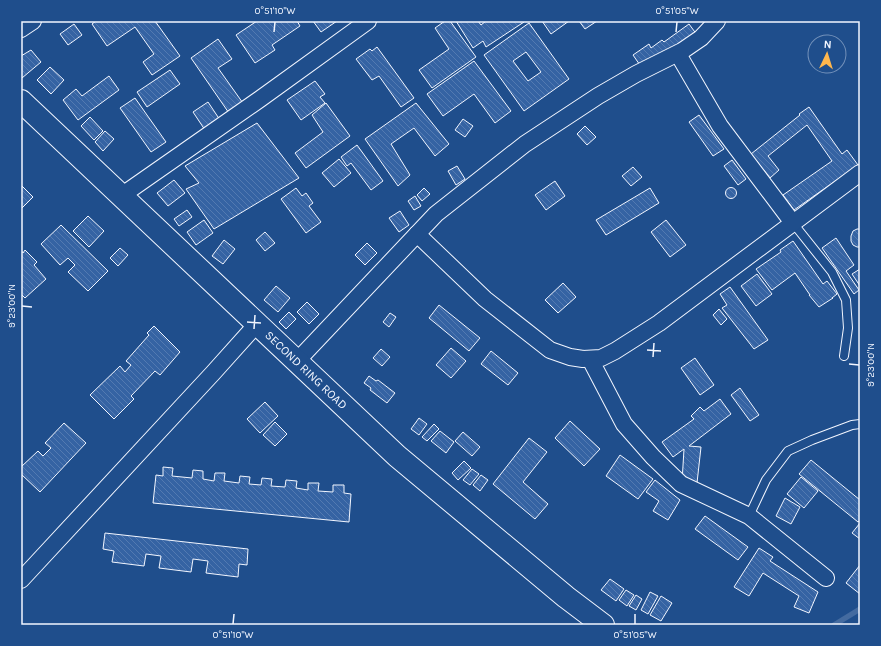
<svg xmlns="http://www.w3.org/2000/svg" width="881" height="646" viewBox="0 0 881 646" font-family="Karla,sans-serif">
	<defs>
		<pattern id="building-back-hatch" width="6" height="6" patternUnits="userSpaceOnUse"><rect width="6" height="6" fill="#3563a3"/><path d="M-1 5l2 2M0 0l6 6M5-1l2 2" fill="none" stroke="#537ab1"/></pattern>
	</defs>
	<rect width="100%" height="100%" fill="#1f4e8c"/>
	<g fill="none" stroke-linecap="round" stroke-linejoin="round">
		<!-- stream -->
		<path stroke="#446ba0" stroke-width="5.5" d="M 834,625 L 860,609"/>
	</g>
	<!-- building -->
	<g fill="url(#building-back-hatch)" stroke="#f2f6ff" fill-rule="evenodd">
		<path d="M 96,21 L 155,21 L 180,56 L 152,75 L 143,62 L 154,54 L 135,27 L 107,46 L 92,24 Z"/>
		<path d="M 257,21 L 297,21 L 300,26 L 272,45 L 275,50 L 255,63 L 236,35 Z"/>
		<path d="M 313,21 L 337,21 L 321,32 Z"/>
		<path d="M 445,21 L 450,21 L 476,57 L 432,88 L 419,70 L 449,49 L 435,28 Z"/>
		<path d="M 456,21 L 478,21 L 481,25 L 486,21 L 523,21 L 524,22 L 486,47 L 483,41 L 473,48 Z"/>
		<path d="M 542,21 L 569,21 L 551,34 Z"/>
		<path d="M 579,21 L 597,21 L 585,29 Z"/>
		<path d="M 529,23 L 569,79 L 524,111 L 484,55 ZM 526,52 L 541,72 L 528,81 L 513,61 Z"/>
		<path d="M 74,24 L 82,35 L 68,45 L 60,34 Z"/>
		<path d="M 689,24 L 700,39 L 644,71 L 633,55 L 649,44 L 651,48 L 662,40 L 664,42 Z"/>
		<path d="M 218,39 L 232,59 L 218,68 L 245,106 L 231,116 L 191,58 Z"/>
		<path d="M 377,47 L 414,98 L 401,107 L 379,76 L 372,80 L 356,59 L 370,49 L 372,51 Z"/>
		<path d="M 31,50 L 41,62 L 22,78 L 21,76 L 21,56 Z"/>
		<path d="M 474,61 L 511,111 L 495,123 L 474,94 L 443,116 L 427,94 Z"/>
		<path d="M 50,67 L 64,80 L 51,94 L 37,80 Z"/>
		<path d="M 170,70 L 180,84 L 147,107 L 137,92 Z"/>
		<path d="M 109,76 L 119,90 L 78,120 L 63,100 L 76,89 L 82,96 Z"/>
		<path d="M 315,81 L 325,94 L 320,97 L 325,103 L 301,120 L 287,100 Z"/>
		<path d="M 135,98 L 166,142 L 151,152 L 120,108 Z"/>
		<path d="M 208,102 L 222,123 L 207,133 L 193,112 Z"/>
		<path d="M 326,103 L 350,136 L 306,168 L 295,153 L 323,132 L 312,115 Z"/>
		<path d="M 416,103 L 449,144 L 435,156 L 414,128 L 391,144 L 410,175 L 398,186 L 365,139 Z"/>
		<path d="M 809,107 L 842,154 L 847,150 L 858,165 L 794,210 L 783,195 L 832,161 L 807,125 L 768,156 L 779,170 L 770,178 L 751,154 L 800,115 L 799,114 Z"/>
		<path d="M 699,115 L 724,149 L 713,156 L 689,122 Z"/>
		<path d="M 90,117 L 103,131 L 94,140 L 81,126 Z"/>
		<path d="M 463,119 L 473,126 L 465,137 L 455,130 Z"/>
		<path d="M 257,123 L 299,178 L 214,229 L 186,189 L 199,183 L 185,166 Z"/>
		<path d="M 585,126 L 596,137 L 587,145 L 577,134 Z"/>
		<path d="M 105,131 L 114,139 L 103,151 L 95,142 Z"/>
		<path d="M 357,145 L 383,181 L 371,190 L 351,163 L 347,166 L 341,157 Z"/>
		<path d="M 339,159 L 351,173 L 334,187 L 322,173 Z"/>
		<path d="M 732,160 L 746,179 L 738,185 L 724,166 Z"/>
		<path d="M 457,166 L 465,179 L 456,185 L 448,171 Z"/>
		<path d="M 633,167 L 642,177 L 631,186 L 622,176 Z"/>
		<path d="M 174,180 L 185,193 L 168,206 L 157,193 Z"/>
		<path d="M 555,181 L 565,196 L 546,210 L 535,195 Z"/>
		<path d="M 21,185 L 33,197 L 21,209 Z"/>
		<circle cx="731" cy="193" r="5.5"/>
		<path d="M 296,188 L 302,196 L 306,193 L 313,203 L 309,206 L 321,222 L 306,233 L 281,199 Z"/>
		<path d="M 424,188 L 430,194 L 422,201 L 417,195 Z"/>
		<path d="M 650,188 L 659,203 L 606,235 L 596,220 Z"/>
		<path d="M 415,196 L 421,206 L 414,210 L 408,201 Z"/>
		<path d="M 187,210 L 192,217 L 179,226 L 174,219 Z"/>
		<path d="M 400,211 L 409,225 L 399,232 L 389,218 Z"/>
		<path d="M 88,216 L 104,231 L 89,247 L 73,231 Z"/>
		<path d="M 204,220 L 213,233 L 196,245 L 187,232 Z"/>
		<path d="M 666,220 L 686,245 L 670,257 L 651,232 Z"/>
		<path d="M 61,225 L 108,271 L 88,291 L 68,272 L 75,265 L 68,258 L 60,265 L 41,244 Z"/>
		<path d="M 857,229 L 860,229 L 860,247 L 857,247 L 853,245 L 851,241 L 851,236 L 853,231 Z"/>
		<path d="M 265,232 L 275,243 L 265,251 L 256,240 Z"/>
		<path d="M 836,238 L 854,265 L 846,271 L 859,290 L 854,294 L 822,248 Z"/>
		<path d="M 224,240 L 235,249 L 223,264 L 212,256 Z"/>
		<path d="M 793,241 L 823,284 L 827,281 L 837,294 L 832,298 L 833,298 L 819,307 L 809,295 L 810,295 L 795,273 L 772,290 L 756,269 L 781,252 L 780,250 Z"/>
		<path d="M 367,243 L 377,253 L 365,265 L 355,255 Z"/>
		<path d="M 120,248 L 128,255 L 118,266 L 110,258 Z"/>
		<path d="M 21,250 L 23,253 L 25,250 L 37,262 L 34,265 L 46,279 L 25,298 L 21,294 Z"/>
		<path d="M 860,269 L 860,286 L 852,274 Z"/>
		<path d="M 757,274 L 772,294 L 756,306 L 741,286 Z"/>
		<path d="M 563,283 L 576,297 L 558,313 L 545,300 Z"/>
		<path d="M 276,286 L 290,298 L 278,312 L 264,300 Z"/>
		<path d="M 730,287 L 768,340 L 754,349 L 722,308 L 727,305 L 720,294 Z"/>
		<path d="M 307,302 L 319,314 L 309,324 L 297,312 Z"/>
		<path d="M 439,305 L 480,338 L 469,351 L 429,318 Z"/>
		<path d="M 719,309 L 727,319 L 721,325 L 713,315 Z"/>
		<path d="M 289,312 L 296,319 L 286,329 L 279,322 Z"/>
		<path d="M 390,313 L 396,317 L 389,327 L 383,322 Z"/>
		<path d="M 154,326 L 180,352 L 160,375 L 155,371 L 131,396 L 134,399 L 114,419 L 90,395 L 120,366 L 125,372 L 131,365 L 126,361 L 149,335 L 147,333 Z"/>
		<path d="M 451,348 L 466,361 L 451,378 L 436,365 Z"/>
		<path d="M 381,349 L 390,357 L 382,366 L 373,358 Z"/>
		<path d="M 491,351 L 518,373 L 508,385 L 481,364 Z"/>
		<path d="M 695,358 L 714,385 L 700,395 L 681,368 Z"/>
		<path d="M 369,376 L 376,381 L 378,380 L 395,393 L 387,403 L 370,390 L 371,388 L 364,383 Z"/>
		<path d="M 740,388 L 759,415 L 750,421 L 731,395 Z"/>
		<path d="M 720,399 L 731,414 L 689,446 L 701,447 L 697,483 L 682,482 L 684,449 L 673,457 L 662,442 L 694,419 L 691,416 L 700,407 L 704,411 Z"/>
		<path d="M 265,402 L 278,416 L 260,433 L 247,419 Z"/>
		<path d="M 419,418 L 427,424 L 419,435 L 411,429 Z"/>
		<path d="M 570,421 L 600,449 L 584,466 L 555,438 Z"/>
		<path d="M 275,422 L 287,434 L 275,446 L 263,435 Z"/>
		<path d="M 64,423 L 86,443 L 40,492 L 21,474 L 21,467 L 38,451 L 43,456 L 51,448 L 45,443 Z"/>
		<path d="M 434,424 L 439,429 L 427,441 L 422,437 Z"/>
		<path d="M 440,431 L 454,442 L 446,453 L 431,441 Z"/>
		<path d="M 463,432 L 480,447 L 472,456 L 455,441 Z"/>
		<path d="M 529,438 L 547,452 L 523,482 L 548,504 L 535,519 L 493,484 Z"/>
		<path d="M 620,455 L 653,479 L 638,499 L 606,476 Z"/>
		<path d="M 811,460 L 860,500 L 860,520 L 858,522 L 799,474 Z"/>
		<path d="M 464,461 L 471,468 L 458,480 L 452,473 Z"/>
		<path d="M 163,467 L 173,468 L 172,476 L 192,478 L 193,470 L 203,471 L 203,479 L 214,481 L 215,473 L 225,473 L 224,481 L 239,483 L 240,476 L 250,477 L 249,484 L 261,485 L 262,478 L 272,479 L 271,486 L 285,487 L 286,480 L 297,481 L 296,488 L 308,490 L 308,483 L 319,483 L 318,491 L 333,492 L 333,485 L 344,485 L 344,493 L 351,494 L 349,522 L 153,503 L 156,475 L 163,476 Z"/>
		<path d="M 472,469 L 479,474 L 470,485 L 463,480 Z"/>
		<path d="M 481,475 L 488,480 L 480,491 L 473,485 Z"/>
		<path d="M 801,477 L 818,491 L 804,508 L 787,494 Z"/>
		<path d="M 655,480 L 680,500 L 668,520 L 653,511 L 659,501 L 646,492 Z"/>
		<path d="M 785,498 L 800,507 L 791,524 L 776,516 Z"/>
		<path d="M 705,516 L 748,547 L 738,560 L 695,529 Z"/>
		<path d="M 860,523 L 860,539 L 852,533 Z"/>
		<path d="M 105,533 L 248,549 L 247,565 L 239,564 L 238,577 L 206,573 L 208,561 L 193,559 L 191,572 L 159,568 L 161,556 L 146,554 L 144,566 L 112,562 L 114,551 L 103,549 Z"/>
		<path d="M 759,548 L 773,557 L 770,561 L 818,592 L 809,613 L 794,607 L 799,596 L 763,573 L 749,596 L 734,587 Z"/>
		<path d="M 860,565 L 860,594 L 846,583 Z"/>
		<path d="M 610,579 L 624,589 L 616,601 L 601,590 Z"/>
		<path d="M 626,590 L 634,595 L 627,606 L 619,600 Z"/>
		<path d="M 650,592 L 658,596 L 648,614 L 641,610 Z"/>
		<path d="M 636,595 L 642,599 L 636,610 L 629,606 Z"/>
		<path d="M 661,596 L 672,603 L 661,621 L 650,615 Z"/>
	</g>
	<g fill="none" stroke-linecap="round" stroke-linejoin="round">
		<defs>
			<g id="lane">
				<path d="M 793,223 L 832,272 L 846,300 L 848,328 L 844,356"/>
				<path d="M 749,516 L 766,480 L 788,451 L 812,440 L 852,425 L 860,424"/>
			</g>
			<g id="street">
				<path d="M 21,29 L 33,21"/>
				<path d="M 678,54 L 720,126 L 793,223"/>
				<path d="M 121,196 L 260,99 L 368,21"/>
				<path d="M 417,234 L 485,299 L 550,350 L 570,357 L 583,359 L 601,358 L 615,351 L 659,323 L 860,173"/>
				<path d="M 590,359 L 624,424 L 653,457 L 681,484 L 749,516 L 826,578"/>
				<path d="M 296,362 L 436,214 L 525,144 L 598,96 L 636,74 L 682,51 L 701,38 L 717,21"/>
				<path d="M 21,580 L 213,373 L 256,325"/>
			</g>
			<g id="secondary">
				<path id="s1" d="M 21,101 L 397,456 L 566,597 L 603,625"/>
			</g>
		</defs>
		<!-- lane casing -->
		<use href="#lane" stroke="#f2f6ff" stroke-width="10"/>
		<!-- street casing -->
		<use href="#street" stroke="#f2f6ff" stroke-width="18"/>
		<!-- secondary casing -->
		<use href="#secondary" stroke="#f2f6ff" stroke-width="24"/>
		<!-- lane -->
		<use href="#lane" stroke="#1f4e8c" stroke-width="8"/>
		<!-- street -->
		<use href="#street" stroke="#1f4e8c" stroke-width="16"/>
		<!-- secondary -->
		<use href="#secondary" stroke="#1f4e8c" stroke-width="22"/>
	</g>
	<!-- ticks -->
	<path fill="none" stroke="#f2f6ff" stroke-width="1.5" d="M 274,32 L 275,22M 676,32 L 677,22M 22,306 L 32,307M 247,322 L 261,323M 254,329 L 255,315M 647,350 L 661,351M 653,357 L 654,343M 849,364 L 859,365M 233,624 L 234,614M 635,624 L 635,614"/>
	<g text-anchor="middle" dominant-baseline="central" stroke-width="3" stroke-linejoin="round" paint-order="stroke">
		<!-- street labels -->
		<g font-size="12" fill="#f2f6ff" stroke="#1f4e8c">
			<text stroke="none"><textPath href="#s1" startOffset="392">SECOND RING ROAD</textPath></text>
		</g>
	</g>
	<!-- border -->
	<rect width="881" height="646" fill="none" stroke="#1f4e8c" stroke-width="44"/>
	<!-- north arrow -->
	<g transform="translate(827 54) rotate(4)"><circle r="19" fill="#1f4e8c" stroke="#7391ba"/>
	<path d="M0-3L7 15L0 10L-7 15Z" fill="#ffb74d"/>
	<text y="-6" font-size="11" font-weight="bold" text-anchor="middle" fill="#f2f6ff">N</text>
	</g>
	<rect x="22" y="22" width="837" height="602" fill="none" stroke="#f2f6ff" stroke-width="1.5"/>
	<g font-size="10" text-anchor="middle" fill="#f2f6ff">
		<text x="275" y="14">0°51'10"W</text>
		<text x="677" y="14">0°51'05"W</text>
		<text transform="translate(11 306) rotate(-90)" y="4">9°23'00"N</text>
		<text transform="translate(870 365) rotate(-90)" y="4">9°23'00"N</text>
		<text x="233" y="638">0°51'10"W</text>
		<text x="635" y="638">0°51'05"W</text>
	</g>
</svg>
